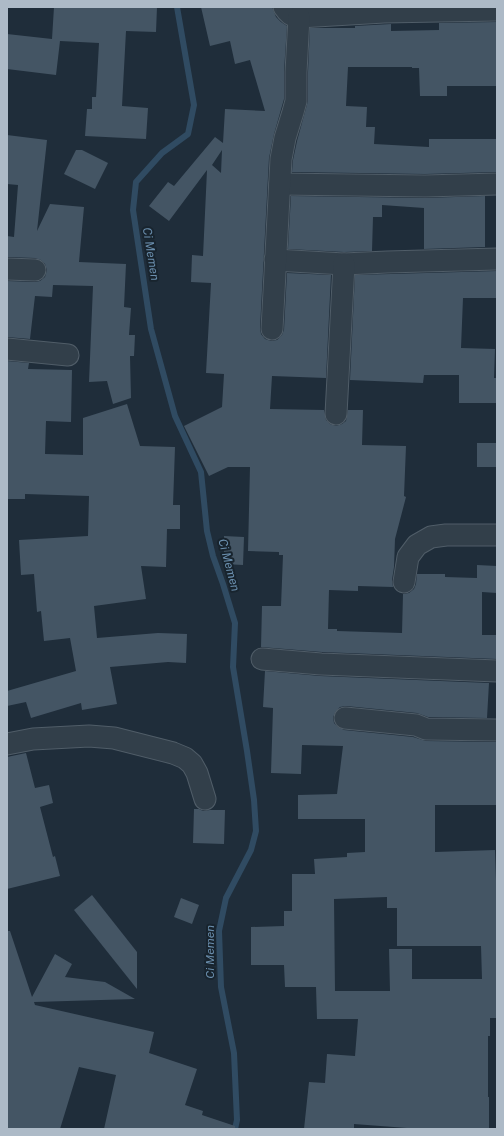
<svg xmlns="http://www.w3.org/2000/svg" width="504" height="1136" viewBox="0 0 504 1136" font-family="'Public Sans',sans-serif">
	<rect width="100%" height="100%" fill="#1f2d3a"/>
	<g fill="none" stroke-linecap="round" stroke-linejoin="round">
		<!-- stream -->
		<path stroke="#304b62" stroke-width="6" d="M 177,7 L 194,105 L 188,134 L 162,153 L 136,182 L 133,210 L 151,329 L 175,416 L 201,472 L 207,531 L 213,556 L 223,584 L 235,623 L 233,667 L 247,751 L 254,800 L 256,831 L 251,850 L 226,898 L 219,931 L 221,987 L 234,1053 L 237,1120 L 235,1129"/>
	</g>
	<!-- building -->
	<g fill="#445564" fill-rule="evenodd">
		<path d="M 54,7 L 157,7 L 156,32 L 126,31 L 122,106 L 148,108 L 146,139 L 85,136 L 87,109 L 92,109 L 92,97 L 96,97 L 99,43 L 60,41 L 56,75 L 7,69 L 7,34 L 52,39 Z"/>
		<path d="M 201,7 L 272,7 L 276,17 L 281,22 L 287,26 L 284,71 L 284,99 L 274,134 L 269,158 L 260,328 L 261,334 L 265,339 L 271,341 L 277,340 L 282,335 L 284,330 L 287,273 L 331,275 L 326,378 L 272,376 L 270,409 L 324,410 L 326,420 L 330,424 L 336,426 L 342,424 L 346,421 L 348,410 L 363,410 L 362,445 L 406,446 L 404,496 L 406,497 L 395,539 L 394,567 L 392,580 L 393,587 L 358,586 L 358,591 L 329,590 L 328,629 L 337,629 L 337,631 L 402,633 L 403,594 L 409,593 L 414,589 L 416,584 L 417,574 L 445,574 L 445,577 L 477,578 L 477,565 L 497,566 L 497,593 L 482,592 L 482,635 L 497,635 L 497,659 L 322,652 L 261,647 L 262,606 L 281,606 L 283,555 L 279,555 L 279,552 L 248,551 L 250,467 L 228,467 L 209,476 L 184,426 L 222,407 L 224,374 L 206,373 L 211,283 L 191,282 L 192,255 L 203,256 L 207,170 L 169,221 L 149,206 L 168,182 L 174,186 L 215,137 L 223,143 L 225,109 L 265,111 L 250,60 L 235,64 L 230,41 L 210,46 ZM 222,150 L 221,173 L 212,165 Z"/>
		<path d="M 497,22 L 497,86 L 447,86 L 447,96 L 420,96 L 419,68 L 412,68 L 412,67 L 348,67 L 346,106 L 367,107 L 366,127 L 375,127 L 374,144 L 429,147 L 429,139 L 497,139 L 497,172 L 425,174 L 292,172 L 293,160 L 297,141 L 308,101 L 308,72 L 310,28 L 355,28 L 355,26 L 391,24 L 391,31 L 439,30 L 439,23 Z"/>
		<path d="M 7,135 L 47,140 L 37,231 L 50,204 L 84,207 L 79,262 L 126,264 L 124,307 L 131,308 L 129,335 L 135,335 L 134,356 L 130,356 L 131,398 L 113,404 L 107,381 L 89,382 L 93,286 L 53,285 L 52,297 L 35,296 L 30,339 L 7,337 L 7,281 L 35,282 L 40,281 L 45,277 L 47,270 L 45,264 L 41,260 L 35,258 L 7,257 L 7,236 L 14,237 L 18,185 L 7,184 Z"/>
		<path d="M 76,150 L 82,150 L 108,163 L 95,189 L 64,174 Z"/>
		<path d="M 291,196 L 425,198 L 485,196 L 485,247 L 424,249 L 424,208 L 382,205 L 382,217 L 373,217 L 372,251 L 344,252 L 288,249 Z"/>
		<path d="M 497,271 L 497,298 L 463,298 L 461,348 L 495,349 L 494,378 L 497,378 L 497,403 L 459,403 L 459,375 L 424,375 L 423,383 L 350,380 L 355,275 Z"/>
		<path d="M 7,361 L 29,363 L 28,369 L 72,370 L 71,422 L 46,421 L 45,454 L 83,455 L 83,418 L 127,404 L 140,446 L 175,447 L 173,505 L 180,505 L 180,529 L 167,529 L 166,567 L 141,566 L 146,599 L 94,606 L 97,638 L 158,633 L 187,634 L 186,663 L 168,662 L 110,667 L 117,704 L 82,710 L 81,703 L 31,718 L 26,702 L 7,706 L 7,691 L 76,671 L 70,638 L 44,641 L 41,611 L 37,612 L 34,574 L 21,575 L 19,540 L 88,536 L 89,496 L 25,494 L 25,499 L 7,499 Z"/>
		<rect x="477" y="443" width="20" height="24"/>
		<path d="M 224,536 L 244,537 L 243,565 L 224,564 Z"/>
		<path d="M 265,671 L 320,676 L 489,683 L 487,718 L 428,717 L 417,713 L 346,706 L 340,707 L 336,711 L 333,717 L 334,723 L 338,727 L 344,730 L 413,737 L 426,741 L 496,742 L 497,805 L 435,805 L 435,852 L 495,850 L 497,910 L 497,1018 L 490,1018 L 490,1036 L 488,1036 L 488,1097 L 489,1097 L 489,1129 L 420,1129 L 354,1124 L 354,1129 L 304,1129 L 309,1082 L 325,1083 L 327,1054 L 355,1056 L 358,1019 L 317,1019 L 316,987 L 285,987 L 284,965 L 251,965 L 251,927 L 284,926 L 284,911 L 292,911 L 292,874 L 315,874 L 314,859 L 347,857 L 347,853 L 365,852 L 365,819 L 298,819 L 298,795 L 337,794 L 343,746 L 302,745 L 301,774 L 271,773 L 273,708 L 263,707 ZM 387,897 L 387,908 L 397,908 L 397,946 L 481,946 L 482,979 L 412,979 L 412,949 L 389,949 L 390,991 L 335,991 L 334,899 Z"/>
		<path d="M 26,753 L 35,788 L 49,785 L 53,803 L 40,807 L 53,857 L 55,856 L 60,876 L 7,889 L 7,757 Z"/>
		<path d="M 194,809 L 199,809 L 203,811 L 210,810 L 225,810 L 224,844 L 193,843 Z"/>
		<path d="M 92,895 L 137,952 L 137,989 L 74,910 Z"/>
		<path d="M 181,898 L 199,905 L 192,924 L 174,917 Z"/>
		<path d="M 7,931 L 10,931 L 32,997 L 55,954 L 72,964 L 65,977 L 105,982 L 135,999 L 34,1002 L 35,1005 L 154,1032 L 149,1053 L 197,1069 L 185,1105 L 203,1111 L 202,1115 L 235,1126 L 235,1129 L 104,1129 L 116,1075 L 79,1067 L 60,1129 L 7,1129 Z"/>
	</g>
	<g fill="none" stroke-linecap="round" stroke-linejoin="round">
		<defs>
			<g id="minor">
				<path d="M 284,7 C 288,13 291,16 299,17 L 384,12 L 497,10"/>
				<path d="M 280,184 L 425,186 L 497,184"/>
				<path d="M 275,260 L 344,264 L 387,262 L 497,259"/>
				<path d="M 7,269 L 35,270"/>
				<path d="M 272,329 L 281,159 L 285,138 L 293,112 L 296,101 L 296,72 L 299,17"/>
				<path d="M 7,349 L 68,355"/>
				<path d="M 336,414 L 344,264"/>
				<path d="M 404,582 L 408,557 L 417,545 L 431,537 L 446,535 L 497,535"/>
				<path d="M 262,659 L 321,664 L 497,671"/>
				<path d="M 345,718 L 416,725 L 426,729 L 497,730"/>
				<path d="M 7,744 L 33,739 L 89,736 L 114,738 L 173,753 L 185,758 L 192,764 L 197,773 L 205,799"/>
			</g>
		</defs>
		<!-- minor casing -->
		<use href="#minor" stroke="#505d68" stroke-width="23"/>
		<!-- minor -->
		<use href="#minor" stroke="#323f4a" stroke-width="21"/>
	</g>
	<g text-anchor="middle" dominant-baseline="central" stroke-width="4" stroke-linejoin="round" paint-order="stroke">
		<!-- water labels -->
		<g font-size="12" font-style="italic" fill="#6a8ead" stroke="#18242e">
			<text transform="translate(151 254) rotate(81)">Ci Memen</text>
			<text transform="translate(229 565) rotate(75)">Ci Memen</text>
			<text transform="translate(210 952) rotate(-90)">Ci Memen</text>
		</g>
	</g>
	<!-- border -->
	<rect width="504" height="1136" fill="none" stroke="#adbac7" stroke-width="16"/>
</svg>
